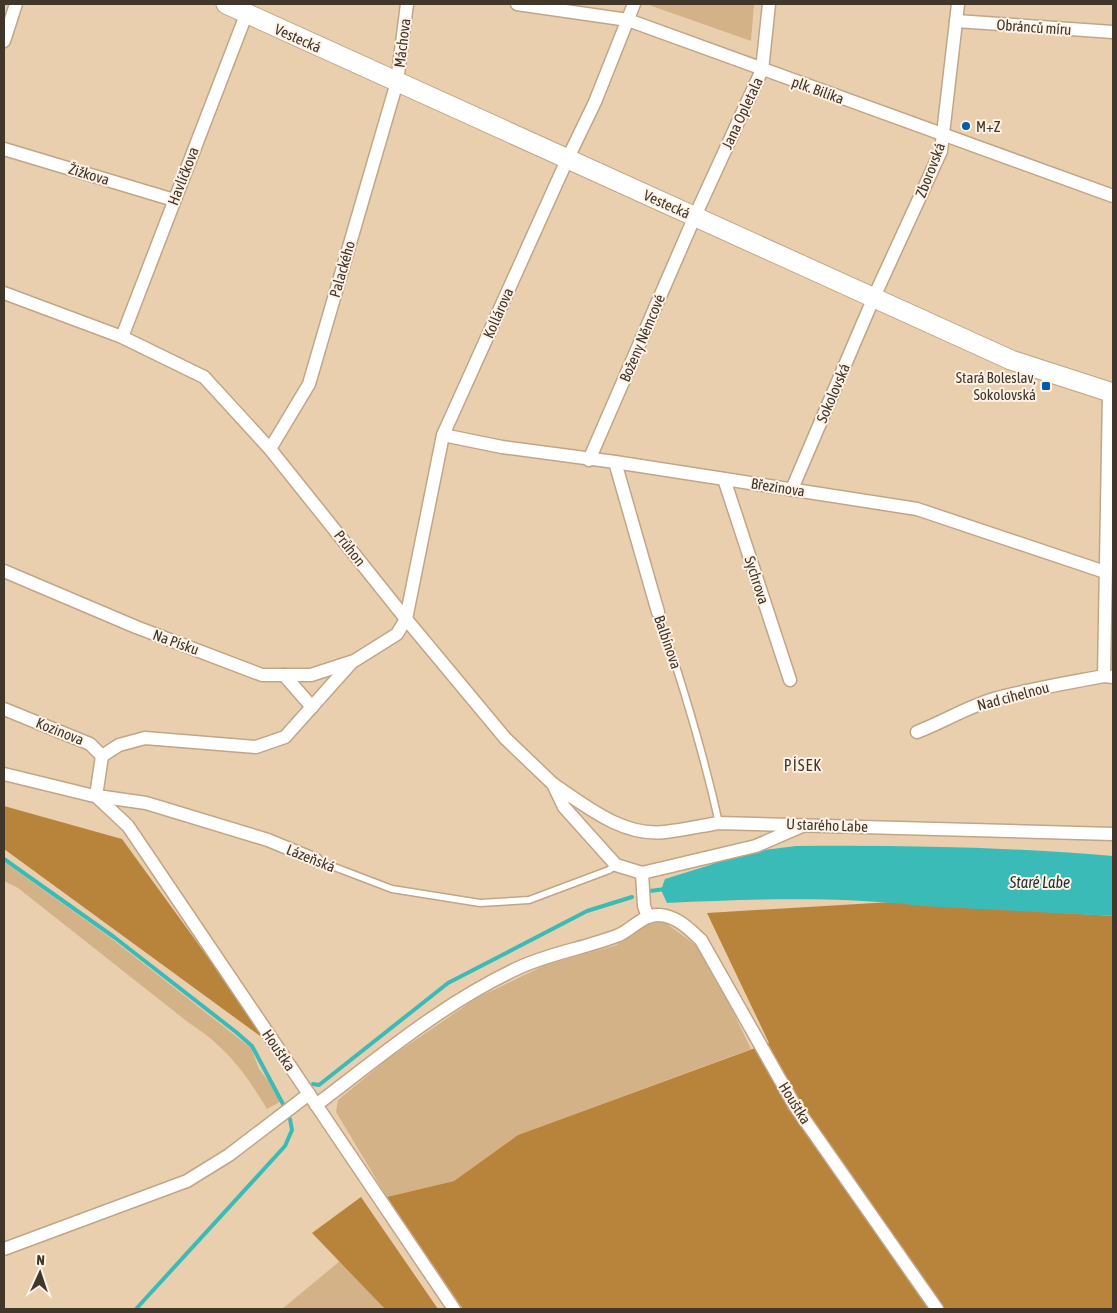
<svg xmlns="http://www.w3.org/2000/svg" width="1117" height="1313" viewBox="0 0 1117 1313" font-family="'Asap Condensed',sans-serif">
	<rect width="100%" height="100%" fill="#eacfaf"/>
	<!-- green -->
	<g fill="#d4b288">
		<path d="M 650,4 L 754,4 L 751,41 L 649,5 Z"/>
		<path d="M 4,862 L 112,939 L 251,1048 L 259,1069 L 283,1100 L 267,1109 C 245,1072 225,1046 189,1023 L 18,888 L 4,881 Z"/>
		<path d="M 645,908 L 704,951 L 751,1049 L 518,1135 L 454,1181 L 387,1197 L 336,1112 L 338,1100 L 389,1058 L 477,998 L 545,965 L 617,945 Z"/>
		<path d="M 340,1261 L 385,1309 L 282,1309 Z"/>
	</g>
	<!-- forest -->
	<g fill="#b8843c">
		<path d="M 4,806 L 122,839 L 271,1044 L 4,849 Z"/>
		<path d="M 891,902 L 1113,916 L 1113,1309 L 463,1309 L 387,1197 L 454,1181 L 518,1135 L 769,1043 L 707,913 Z"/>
		<path d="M 361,1197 L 438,1309 L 385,1309 L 312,1233 Z"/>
	</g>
	<!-- water -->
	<path fill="#3bbbb8" d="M 796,846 C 902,845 1008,847 1113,856 L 1113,916 L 922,906 C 838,896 752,899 667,903 L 661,890 L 665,879 L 710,865 L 739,853 Z"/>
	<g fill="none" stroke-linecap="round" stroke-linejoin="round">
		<!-- stream -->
		<g stroke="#3bbbb8" stroke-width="4">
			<path d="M 4,859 L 114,937 L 236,1032 L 252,1046 L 283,1104"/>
			<path d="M 650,891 L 665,889"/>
			<path d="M 313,1084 L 319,1085 L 448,983 L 587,911 L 632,897"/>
			<path d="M 136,1309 L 285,1146 L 292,1130 L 290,1119"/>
		</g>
		<defs>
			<g id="lane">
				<path d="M 658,612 C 682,682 703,751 719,823"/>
				<path d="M 316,860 L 392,889 L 480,903 L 529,900 L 609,870 L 616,865"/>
			</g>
			<g id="street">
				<path d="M 517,4 L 628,20 L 1113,196"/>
				<path d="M 956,21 L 1113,32"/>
				<path d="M 4,41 L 16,4"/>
				<path d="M 4,149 L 174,200"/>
				<path d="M 4,293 L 122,337 L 204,377 L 270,449 L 406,619 L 505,738 L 553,784 L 564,807 L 616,865 L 642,873"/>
				<path d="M 122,337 L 246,15"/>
				<path d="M 443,435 L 502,447 L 615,462 L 917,509 L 1105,572"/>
				<path d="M 270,449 L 309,384 L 397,82 L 407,4"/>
				<path d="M 589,460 L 695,216 L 762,70 L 769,4"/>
				<path d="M 615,462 L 658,612"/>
				<path d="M 724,479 L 790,680"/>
				<path d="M 792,489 L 874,297 L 941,151 L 958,4"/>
				<path d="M 4,571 L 136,627 L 262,675 L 311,675 L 354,661 L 397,634 L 406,619 L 443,435 L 567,160 L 595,102 L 634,4"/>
				<path d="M 284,675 L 312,707"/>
				<path d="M 1104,676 L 1109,392"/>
				<path d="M 4,709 L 90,744 L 102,756 L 96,796"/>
				<path d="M 917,732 C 943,722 967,707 994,699 C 1030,689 1067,683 1104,676 L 1113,677"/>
				<path d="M 102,756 L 119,745 L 145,738 L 256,747 L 285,737 L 352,662"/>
				<path d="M 4,774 L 90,795 L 146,803 L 268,840 L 316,860"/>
				<path d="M 553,784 C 586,806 623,837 665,832 C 683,830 701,826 719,823 L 1113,834"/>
				<path d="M 96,796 L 128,826 L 454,1309"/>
				<path d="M 642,873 L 756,846 L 802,826"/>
				<path d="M 642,873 L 644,906 L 648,917"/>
				<path d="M 316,1105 C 381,1056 443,1003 518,968 C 550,953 586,948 619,935 C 632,929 644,914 659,915 C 677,916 689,929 701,940 L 795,1106 L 937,1309"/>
				<path d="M 4,1249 L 187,1181 L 229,1155 L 309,1094"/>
			</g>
			<path id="secondary" d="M 226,4 L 1011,360 L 1113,393"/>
		</defs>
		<!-- lane casing -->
		<use href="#lane" stroke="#c0a687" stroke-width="9"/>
		<!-- street casing -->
		<use href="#street" stroke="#c0a687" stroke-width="15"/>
		<!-- secondary casing -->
		<use href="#secondary" stroke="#c0a687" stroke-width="21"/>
		<!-- lane -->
		<use href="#lane" stroke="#fff" stroke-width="6"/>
		<!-- street -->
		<use href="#street" stroke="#fff" stroke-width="12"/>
		<!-- secondary -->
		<use href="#secondary" stroke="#fff" stroke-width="19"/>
	</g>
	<!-- markers -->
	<g fill="#015daa" stroke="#fef3e6" stroke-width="2">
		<circle cx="966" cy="126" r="5"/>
		<rect x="1041" y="381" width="10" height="10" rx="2.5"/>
	</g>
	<g text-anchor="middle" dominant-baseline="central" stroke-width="4" stroke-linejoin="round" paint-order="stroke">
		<!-- street labels -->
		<g font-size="15" fill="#41362a" stroke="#fef3e6">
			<text transform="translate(1034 27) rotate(4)">Obránců míru</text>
			<text transform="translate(298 38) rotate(24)">Vestecká</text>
			<text transform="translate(402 43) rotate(-83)">Máchova</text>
			<text transform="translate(818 90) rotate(20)">plk. Bilíka</text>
			<text transform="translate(742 113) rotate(-65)">Jana Opletala</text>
			<text transform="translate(930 170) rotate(-69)">Zborovská</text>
			<text transform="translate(89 174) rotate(17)">Žižkova</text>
			<text transform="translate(183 176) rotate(-69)">Havlíčkova</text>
			<text transform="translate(667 204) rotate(24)">Vestecká</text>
			<text transform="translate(342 269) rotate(-74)">Palackého</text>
			<text transform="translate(498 313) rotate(-66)">Kollárova</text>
			<text transform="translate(642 338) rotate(-67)">Boženy Němcové</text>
			<text transform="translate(833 393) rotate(-67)">Sokolovská</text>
			<text transform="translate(778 487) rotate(9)">Březinova</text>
			<text transform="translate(350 548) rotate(52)">Průhon</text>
			<text transform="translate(757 580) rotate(72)">Sychrova</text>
			<text transform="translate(176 642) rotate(20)">Na Písku</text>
			<text transform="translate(668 642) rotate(71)">Balbínova</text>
			<text transform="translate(1013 696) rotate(-15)">Nad cihelnou</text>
			<text transform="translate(60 731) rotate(22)">Kozinova</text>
			<text transform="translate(827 825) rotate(2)">U starého Labe</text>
			<text transform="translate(311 858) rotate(22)">Lázeňská</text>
			<text transform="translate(279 1050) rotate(56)">Houštka</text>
			<text transform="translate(795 1103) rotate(58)">Houštka</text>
		</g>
		<!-- poi labels -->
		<g font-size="15" fill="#41362a" stroke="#fef3e6" text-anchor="start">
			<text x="976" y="126">M+Z</text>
			<text x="1036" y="377" text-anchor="end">Stará Boleslav,<tspan x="1036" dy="17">Sokolovská</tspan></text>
		</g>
		<!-- neighbourhood labels -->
		<g font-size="16" letter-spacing="1" fill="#41362a" stroke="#fef3e6">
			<text x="803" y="765">PÍSEK</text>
		</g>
		<!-- water labels -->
		<g font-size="16" font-style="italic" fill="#1d3332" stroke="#fef3e6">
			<text x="1040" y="882">Staré Labe</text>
		</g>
	</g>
	<!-- border -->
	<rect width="1117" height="1313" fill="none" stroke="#41362a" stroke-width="10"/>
	<!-- north arrow -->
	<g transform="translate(40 1273) rotate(3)" stroke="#fef3e6" stroke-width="4" paint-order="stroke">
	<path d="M0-4L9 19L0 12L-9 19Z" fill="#41362a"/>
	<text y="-8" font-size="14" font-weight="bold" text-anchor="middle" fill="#41362a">N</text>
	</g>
</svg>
